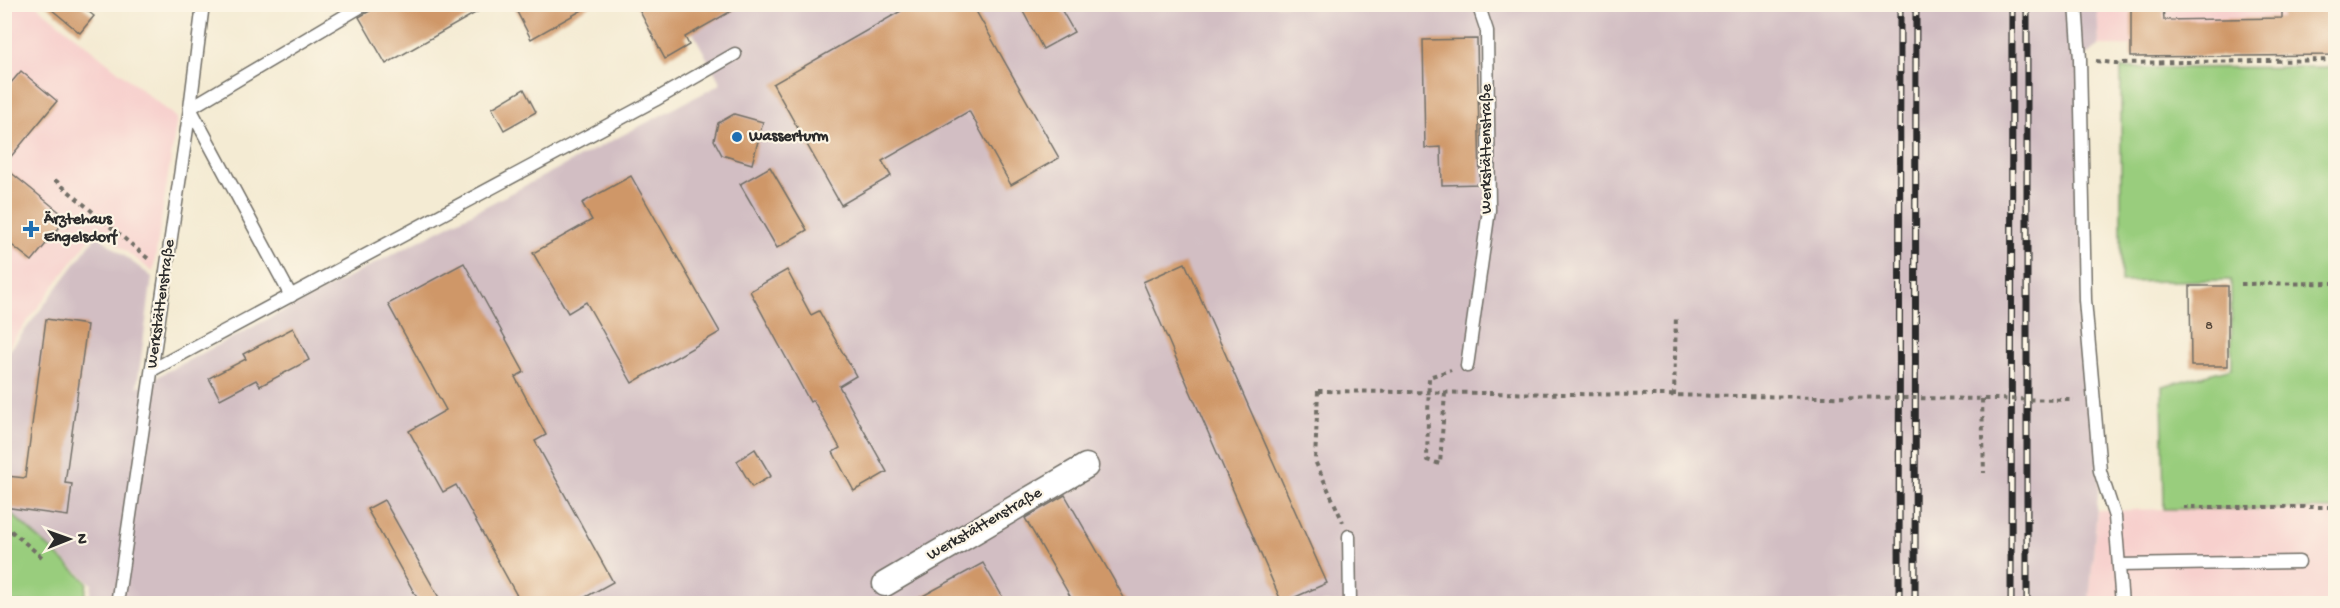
<svg xmlns="http://www.w3.org/2000/svg" width="2340" height="608" viewBox="0 0 2340 608" font-family="'Gochi Hand',sans-serif">
	<rect width="100%" height="100%" fill="#fcf5e5"/>
	<filter id="ink" filterUnits="userSpaceOnUse"><feTurbulence type="fractalNoise" baseFrequency=".0167" numOctaves="2"/><feDisplacementMap in="SourceGraphic" scale="12" xChannelSelector="R" yChannelSelector="G"/><feConvolveMatrix kernelMatrix="1 2 1 2 8 2 1 2 1" color-interpolation-filters="sRGB"/></filter>
	<filter id="wash" filterUnits="userSpaceOnUse"><feTurbulence type="fractalNoise" baseFrequency=".008" numOctaves="4" result="noise"/><feDisplacementMap in="SourceGraphic" scale="24" xChannelSelector="R" yChannelSelector="G"/><feGaussianBlur stdDeviation="1.35" result="paint"/><feColorMatrix in="noise" values="0 0 0 0 0 0 0 0 0 0 0 0 0 0 0 0 0 1.4 0 .05"/><feComposite in="paint" operator="in"/></filter>
	<g filter="url(#wash)">
		<rect width="100%" height="100%" fill="#f4ebd3"/>
		<!-- built -->
		<g fill="#f7d0cd">
			<path d="M 10,5 L 36,5 L 177,118 L 153,272 L 97,229 L 5,351 L 5,11 Z"/>
			<path d="M 2097,5 L 2335,5 L 2335,48 L 2099,46 Z"/>
			<path d="M 2164,509 L 2335,509 L 2335,603 L 2089,604 L 2097,511 Z"/>
		</g>
		<!-- industrial -->
		<path fill="#d2bec3" d="M 678,5 L 2097,5 L 2099,46 L 2080,59 L 2085,300 L 2100,471 L 2089,603 L 89,603 L 92,584 L 5,508 L 4,358 L 97,235 L 152,277 L 137,387 L 721,84 Z"/>
		<!-- green -->
		<g fill="#99cd7d" stroke="#627c54" stroke-width="1.5">
			<path d="M 2335,67 L 2335,509 L 2164,509 L 2162,386 L 2232,368 L 2231,280 L 2121,282 L 2121,68 Z"/>
			<path d="M 5,508 L 87,582 L 84,603 L 5,603 Z"/>
		</g>
		<g id="blocks">
			<!-- building -->
			<g fill="#cf9768">
				<path d="M 45,4 L 79,4 L 94,16 L 80,33 Z"/>
				<path d="M 491,4 L 386,64 L 359,17 L 370,11 L 374,4 Z"/>
				<path d="M 513,4 L 593,4 L 531,39 Z"/>
				<path d="M 636,4 L 744,4 L 685,37 L 689,45 L 665,59 Z"/>
				<path d="M 913,4 L 972,4 L 1059,158 L 1011,185 L 969,111 L 882,161 L 891,176 L 841,205 L 773,84 Z"/>
				<path d="M 1019,4 L 1058,4 L 1074,32 L 1043,49 Z"/>
				<path d="M 2131,4 L 2163,4 L 2164,20 L 2282,18 L 2282,4 L 2336,4 L 2336,55 L 2131,57 Z"/>
				<path d="M 1477,39 L 1480,184 L 1442,185 L 1441,147 L 1425,148 L 1423,40 Z"/>
				<path d="M 21,71 L 57,101 L 4,165 L 4,91 Z"/>
				<path d="M 524,89 L 536,112 L 504,130 L 492,108 Z"/>
				<path d="M 734,114 L 763,122 L 752,164 L 722,155 L 714,140 L 718,123 Z"/>
				<path d="M 4,167 L 67,218 L 32,261 L 4,239 Z"/>
				<path d="M 770,167 L 807,230 L 777,248 L 740,184 Z"/>
				<path d="M 631,176 L 720,332 L 632,383 L 586,302 L 568,313 L 533,253 L 592,220 L 582,203 Z"/>
				<path d="M 464,263 L 524,372 L 515,377 L 546,435 L 535,441 L 613,582 L 575,603 L 521,603 L 456,485 L 443,492 L 409,431 L 446,410 L 388,304 Z"/>
				<path d="M 1185,263 L 1327,583 L 1282,603 L 1143,282 Z"/>
				<path d="M 787,270 L 811,315 L 819,311 L 856,376 L 839,386 L 887,472 L 854,491 L 833,452 L 840,448 L 813,400 L 810,402 L 750,291 Z"/>
				<path d="M 2190,286 L 2228,286 L 2228,366 L 2191,366 Z"/>
				<path d="M 46,319 L 87,325 L 65,483 L 72,484 L 68,516 L 4,507 L 7,476 L 25,478 Z"/>
				<path d="M 293,328 L 309,360 L 260,386 L 256,380 L 220,399 L 209,378 L 246,359 L 243,354 Z"/>
				<path d="M 755,449 L 771,476 L 752,487 L 737,461 Z"/>
				<path d="M 1065,495 L 1127,603 L 1074,603 L 1025,518 Z"/>
				<path d="M 384,500 L 442,603 L 420,603 L 367,509 Z"/>
				<path d="M 983,563 L 1006,603 L 910,603 Z"/>
			</g>
		</g>
	</g>
	<g filter="url(#ink)">
		<use href="#blocks" fill-opacity="0" stroke="#716e66" stroke-width="1.5"/>
		<g fill="none" stroke-linecap="round" stroke-linejoin="round">
			<defs>
				<g id="service">
					<path d="M 2076,4 L 2080,59 L 2085,300 L 2100,471 L 2115,517 L 2122,604"/>
					<path d="M 291,296 L 190,108 L 365,4"/>
					<path d="M 1467,366 L 1489,210 L 1487,31 L 1478,4"/>
					<path d="M 152,370 L 655,100 L 735,54"/>
					<path d="M 1349,536 L 1350,604"/>
					<path d="M 2119,565 L 2299,562"/>
					<path d="M 117,604 L 190,108 L 203,4"/>
				</g>
				<path id="minor" d="M 885,584 L 1086,466"/>
			</defs>
			<!-- service casing -->
			<use href="#service" stroke="#716e66" stroke-width="15"/>
			<!-- minor casing -->
			<use href="#minor" stroke="#716e66" stroke-width="27"/>
			<!-- path -->
			<g stroke="#716e66" stroke-width="4" stroke-dasharray="4.5 4.5" stroke-linecap="butt">
				<path d="M 2096,61 L 2115,63 L 2336,60"/>
				<path d="M 55,180 L 151,261"/>
				<path d="M 2241,284 L 2336,283"/>
				<path d="M 1318,391 L 1315,461 L 1343,522"/>
				<path d="M 1445,393 L 1440,464 L 1427,460 L 1429,377 L 1451,370"/>
				<path d="M 1674,396 L 1676,315"/>
				<path d="M 1982,399 L 1984,473"/>
				<path d="M 2183,507 L 2336,507"/>
				<path d="M 4,525 L 43,558"/>
			</g>
			<!-- service -->
			<use href="#service" stroke="#fff" stroke-width="12"/>
			<!-- minor -->
			<use href="#minor" stroke="#fff" stroke-width="24"/>
			<defs>
				<g id="rail">
					<path d="M 1899,604 L 1900,4"/>
					<path d="M 1915,604 L 1916,4"/>
					<path d="M 2011,604 L 2012,4"/>
					<path d="M 2027,604 L 2027,4"/>
				</g>
			</defs>
			<!-- rail casing -->
			<use href="#rail" stroke="#2b2b2b" stroke-width="7"/>
			<!-- rail -->
			<use href="#rail" stroke="#fcf5e5" stroke-width="4.5" stroke-dasharray="14" stroke-linecap="butt"/>
			<!-- path-bridge -->
			<path stroke="#716e66" stroke-width="4" stroke-dasharray="4.5 4.5" stroke-linecap="butt" d="M 1318,391 L 2074,400"/>
		</g>
	</g>
	<!-- markers -->
	<g fill="#1f6fb2" stroke="#fcf5e5" stroke-width="2">
		<circle cx="737" cy="137" r="6"/>
		<path d="M28 220h6v6h6v6h-6v6h-6v-6h-6v-6h6z"/>
	</g>
	<g text-anchor="middle" dominant-baseline="central" stroke-width="4.5" stroke-linejoin="round" paint-order="stroke">
		<!-- number labels -->
		<g font-size="14" fill="#54463a">
			<text x="2209" y="326">8</text>
		</g>
		<!-- poi labels -->
		<g font-size="16" font-weight="bold" fill="#2b2b2b" stroke="#fcf5e5" text-anchor="start">
			<text x="749" y="137">Wasserturm</text>
			<text x="44" y="220">Ärztehaus<tspan x="44" dy="18">Engelsdorf</tspan></text>
		</g>
		<!-- street labels -->
		<g font-size="16" fill="#2b2b2b" stroke="#fcf5e5">
			<text transform="translate(1487 149) rotate(-90)">Werkstättenstraße</text>
			<text transform="translate(162 304) rotate(-82)">Werkstättenstraße</text>
			<text transform="translate(985 525) rotate(-30)">Werkstättenstraße</text>
		</g>
	</g>
	<!-- margin -->
	<rect width="2340" height="608" fill="none" stroke="#fcf5e5" stroke-width="24"/>
	<!-- north arrow -->
	<g transform="translate(69 539) rotate(89)" stroke="#fcf5e5" stroke-width="4.5" paint-order="stroke">
	<path d="M0-4.5L10 22L0 15L-10 22Z" fill="#2b2b2b"/>
	<text y="-9" font-size="16" font-weight="bold" text-anchor="middle" fill="#2b2b2b">N</text>
	</g>
</svg>
